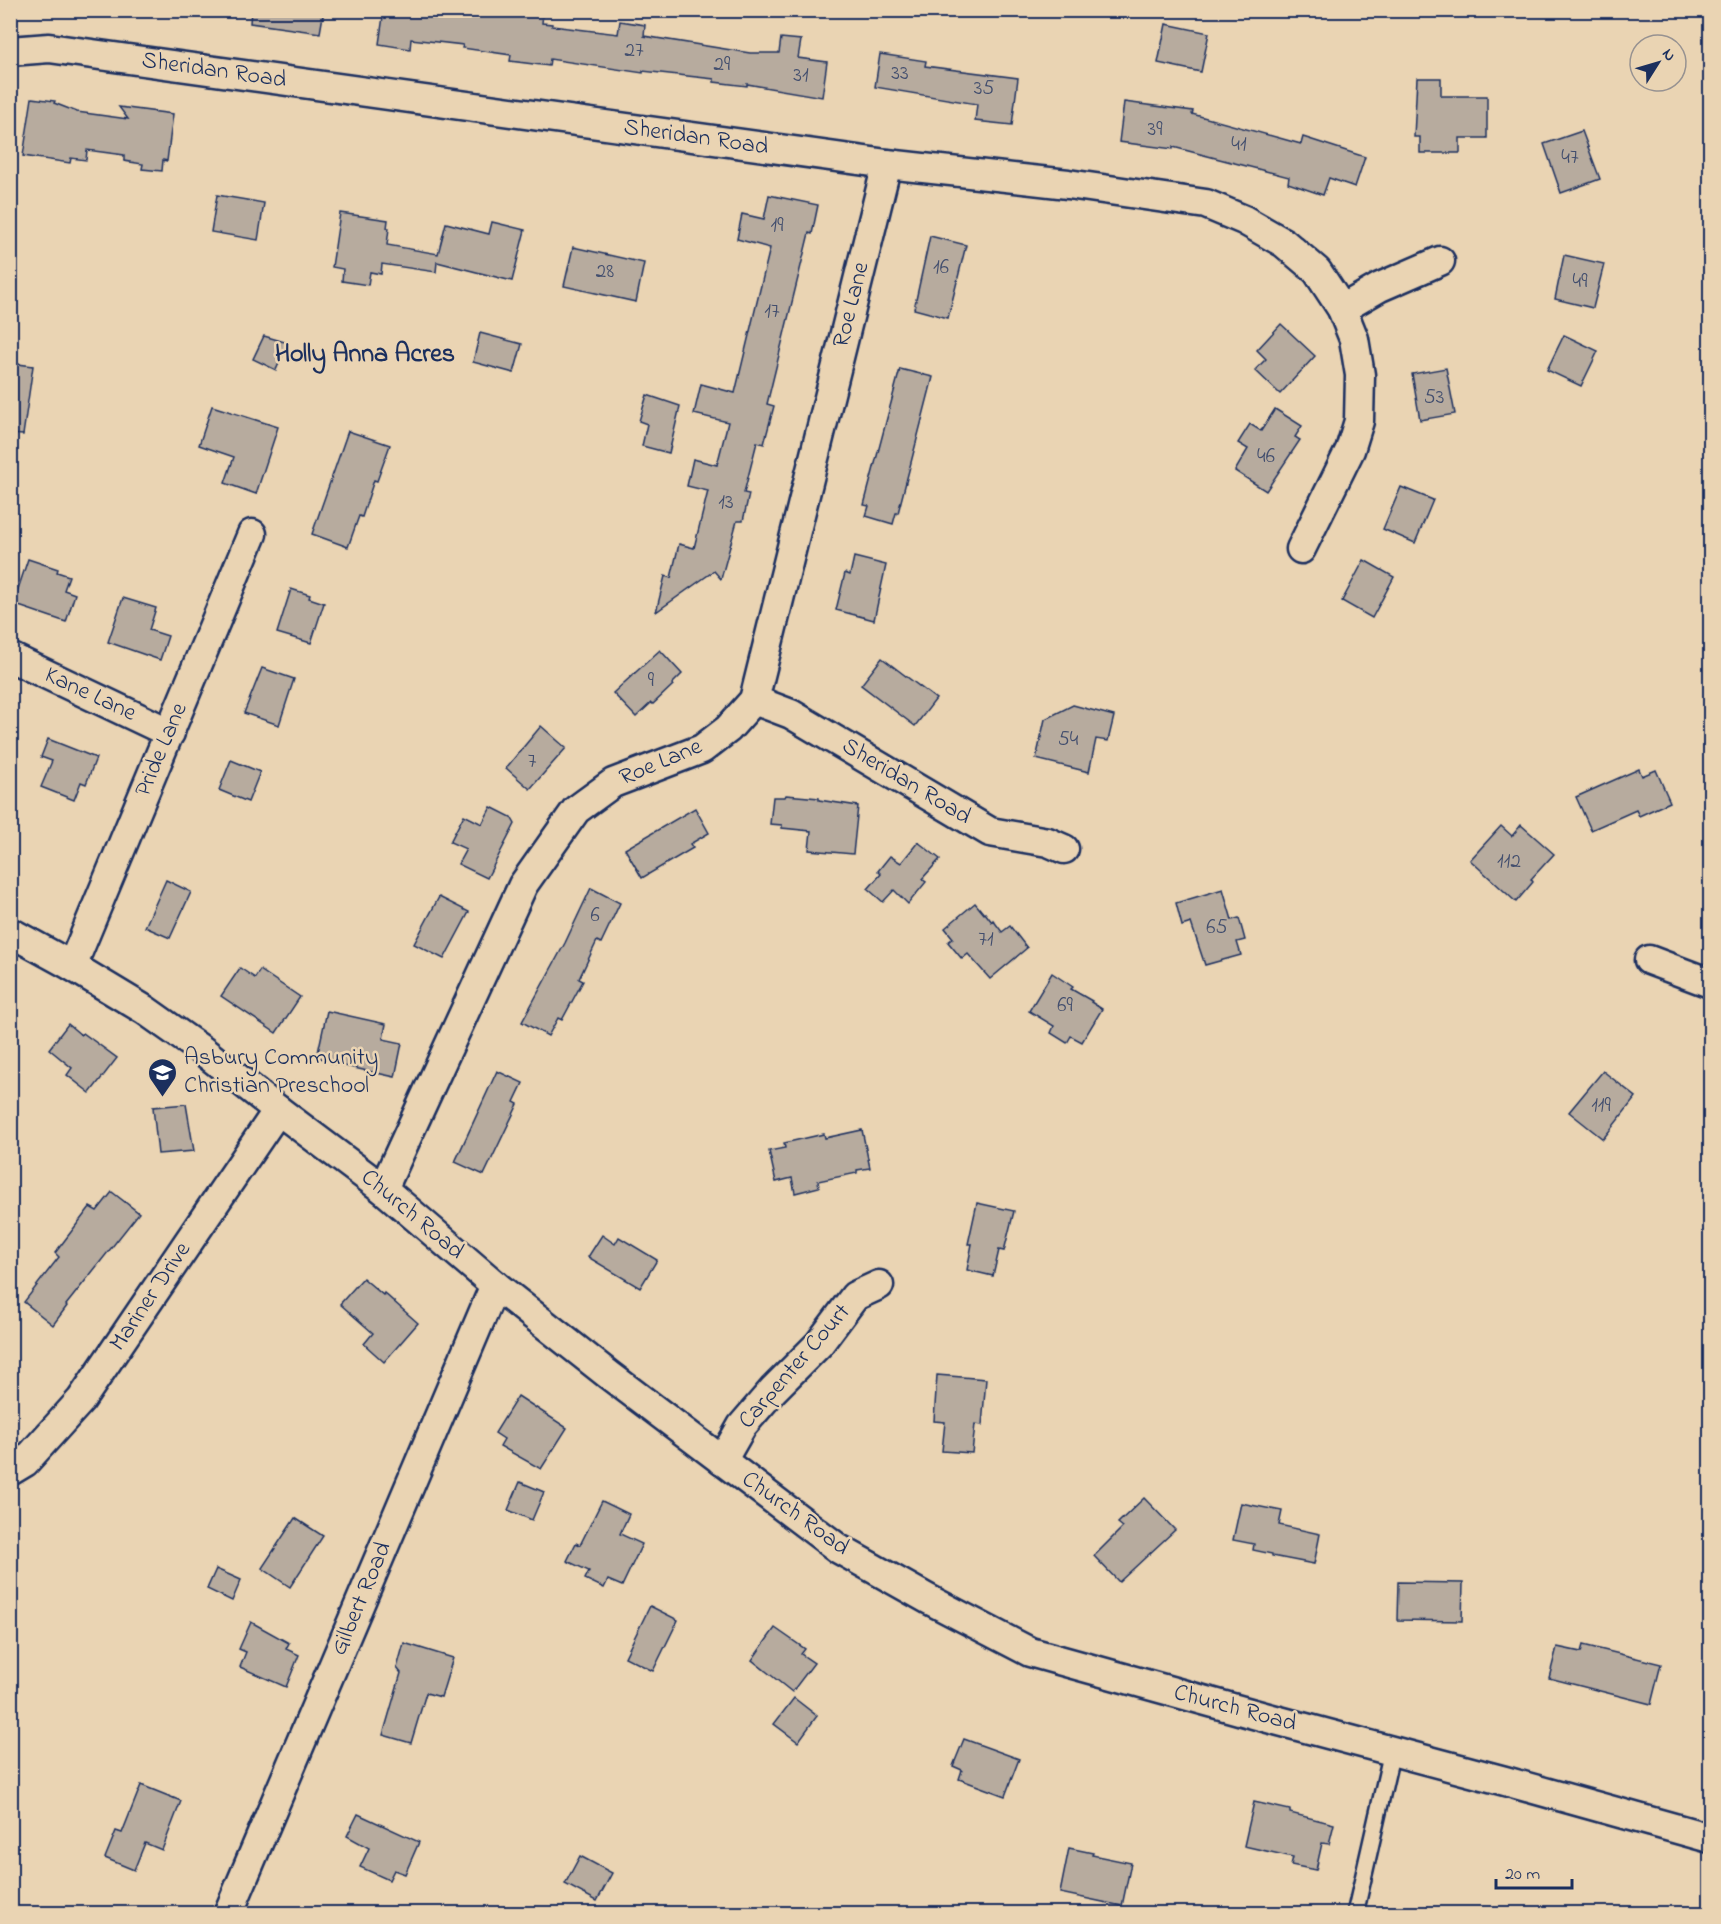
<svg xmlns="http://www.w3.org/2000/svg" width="1721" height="1924" viewBox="0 0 1721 1924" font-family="'Indie Flower',sans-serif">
	<rect width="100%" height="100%" fill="#ead4b3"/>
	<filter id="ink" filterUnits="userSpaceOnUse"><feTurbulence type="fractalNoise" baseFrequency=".0167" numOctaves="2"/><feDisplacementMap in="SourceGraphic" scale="12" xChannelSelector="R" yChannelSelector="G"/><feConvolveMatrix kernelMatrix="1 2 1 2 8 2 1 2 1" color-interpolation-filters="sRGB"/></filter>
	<g filter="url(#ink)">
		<!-- building -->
		<g fill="#b7ab9e" stroke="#1b2f5e" stroke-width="1.5">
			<path d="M 251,10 L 324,10 L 320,33 L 250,23 Z"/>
			<path d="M 384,10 L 523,10 L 543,13 L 542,23 L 552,24 L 552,26 L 618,34 L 620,21 L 645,25 L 644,36 L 750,53 L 779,53 L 781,38 L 801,40 L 798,58 L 827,62 L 822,97 L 747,84 L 747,86 L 714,82 L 714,79 L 643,71 L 643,73 L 550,59 L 549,66 L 510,61 L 511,55 L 462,48 L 463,45 L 411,39 L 410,49 L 379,44 Z"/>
			<path d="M 1166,24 L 1209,33 L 1201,72 L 1158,63 Z"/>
			<path d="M 880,54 L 926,61 L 925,66 L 1018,78 L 1012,125 L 975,121 L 977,104 L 875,87 Z"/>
			<path d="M 1417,78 L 1441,78 L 1441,96 L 1487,96 L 1487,138 L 1460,138 L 1460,153 L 1420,153 L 1420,137 L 1414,137 Z"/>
			<path d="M 32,98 L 55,101 L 54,103 L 77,112 L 128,119 L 119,107 L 173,114 L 167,161 L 163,160 L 162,171 L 142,169 L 143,164 L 124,161 L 124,155 L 87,150 L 86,160 L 71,158 L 70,163 L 23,156 Z"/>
			<path d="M 1124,102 L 1193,111 L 1192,114 L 1301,144 L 1303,137 L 1365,157 L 1355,187 L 1329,178 L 1323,195 L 1288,183 L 1289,177 L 1254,168 L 1173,147 L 1173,149 L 1119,142 Z"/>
			<path d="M 1582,131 L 1600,179 L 1561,193 L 1544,144 Z"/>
			<path d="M 217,195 L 264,203 L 258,240 L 211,232 Z"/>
			<path d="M 769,195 L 818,205 L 812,234 L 809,233 L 767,404 L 774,406 L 764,444 L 757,442 L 744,493 L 749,494 L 743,521 L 737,521 L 721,579 L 714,571 L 656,612 L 665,576 L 671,578 L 679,544 L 694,548 L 708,491 L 687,486 L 693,459 L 717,465 L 728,422 L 694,414 L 701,384 L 735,393 L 770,248 L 737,239 L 742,214 L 764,219 Z"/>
			<path d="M 340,213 L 388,220 L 387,228 L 389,228 L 387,245 L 438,254 L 446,223 L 489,234 L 492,222 L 525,230 L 512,281 L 437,262 L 436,272 L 382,264 L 381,274 L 370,272 L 368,285 L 342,281 L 343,269 L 332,267 Z"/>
			<path d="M 930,236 L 966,245 L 948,318 L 914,309 Z"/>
			<path d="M 573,247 L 644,263 L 636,302 L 564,286 Z"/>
			<path d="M 1564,255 L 1604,264 L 1593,308 L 1555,299 Z"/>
			<path d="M 1281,324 L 1315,356 L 1280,394 L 1255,370 L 1266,359 L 1257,350 Z"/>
			<path d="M 480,333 L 522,344 L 514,373 L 473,362 Z"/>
			<path d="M 1564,335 L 1598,351 L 1581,386 L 1547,370 Z"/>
			<path d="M 264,336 L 288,343 L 276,370 L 253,359 Z"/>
			<path d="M 10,363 L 33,366 L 23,435 L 10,434 Z"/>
			<path d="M 1446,368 L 1455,414 L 1420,420 L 1412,374 Z"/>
			<path d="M 900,369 L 933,377 L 898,513 L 896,513 L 893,524 L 866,516 L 869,506 L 864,505 Z"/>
			<path d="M 647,395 L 680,406 L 669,453 L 642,446 L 647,424 L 639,421 Z"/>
			<path d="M 212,406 L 278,427 L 256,494 L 225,483 L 234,457 L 199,445 Z"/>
			<path d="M 1275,409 L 1302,426 L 1295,437 L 1300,440 L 1266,491 L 1235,471 L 1248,449 L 1238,443 L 1250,424 L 1261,431 Z"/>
			<path d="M 348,431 L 390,445 L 377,481 L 374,480 L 362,517 L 359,516 L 348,547 L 312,534 Z"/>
			<path d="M 1401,487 L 1433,500 L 1415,543 L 1383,529 Z"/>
			<path d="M 854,557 L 886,565 L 874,620 L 836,610 L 845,573 L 850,575 Z"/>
			<path d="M 28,559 L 58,569 L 57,572 L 69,576 L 64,590 L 75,594 L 66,622 L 13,604 Z"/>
			<path d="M 1364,560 L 1394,577 L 1372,618 L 1342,601 Z"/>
			<path d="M 291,589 L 310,595 L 309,598 L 324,603 L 311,643 L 277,633 Z"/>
			<path d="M 123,598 L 156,608 L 149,630 L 168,636 L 160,660 L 108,642 Z"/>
			<path d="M 660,650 L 682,674 L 672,684 L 673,685 L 653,704 L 651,703 L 636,717 L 613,693 Z"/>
			<path d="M 882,658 L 936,699 L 915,726 L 861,685 Z"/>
			<path d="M 262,668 L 294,679 L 279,725 L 244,713 Z"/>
			<path d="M 1073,705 L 1114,716 L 1108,741 L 1096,739 L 1089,772 L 1036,759 L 1045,719 Z"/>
			<path d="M 541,726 L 566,748 L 530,789 L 506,768 Z"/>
			<path d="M 48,739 L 96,758 L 86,784 L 81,782 L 74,800 L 41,787 L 52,761 L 41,757 Z"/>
			<path d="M 231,760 L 260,772 L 248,802 L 219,790 Z"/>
			<path d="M 1639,769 L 1642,776 L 1656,770 L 1670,802 L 1639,816 L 1636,810 L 1591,830 L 1576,797 Z"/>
			<path d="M 786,795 L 819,798 L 819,800 L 858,806 L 853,854 L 809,850 L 811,831 L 782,828 L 782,825 L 770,824 L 773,797 L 785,797 Z"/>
			<path d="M 491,807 L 511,817 L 515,824 L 487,878 L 458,864 L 466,849 L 450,842 L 464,815 L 482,824 Z"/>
			<path d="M 695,808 L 709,833 L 690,844 L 693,848 L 642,878 L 625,849 Z"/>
			<path d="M 1521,825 L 1554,854 L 1531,879 L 1533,882 L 1516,902 L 1470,860 L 1501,826 L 1512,836 Z"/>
			<path d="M 918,842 L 940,859 L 922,879 L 926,882 L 908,904 L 894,890 L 883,902 L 868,889 L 881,874 L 878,871 L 890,856 L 901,863 Z"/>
			<path d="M 166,880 L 191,892 L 170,938 L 145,927 Z"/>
			<path d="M 591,888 L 620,903 L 601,943 L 597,941 L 579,979 L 583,981 L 562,1020 L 558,1018 L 548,1036 L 522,1022 L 565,943 Z"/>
			<path d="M 1223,889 L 1232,920 L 1239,918 L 1245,940 L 1237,942 L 1241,955 L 1205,965 L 1191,923 L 1182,926 L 1176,903 Z"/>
			<path d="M 439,897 L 469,912 L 444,959 L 414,944 Z"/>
			<path d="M 975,903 L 984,914 L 985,913 L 992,922 L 993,920 L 1002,932 L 1010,926 L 1027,948 L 990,979 L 968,954 L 962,959 L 948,942 L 953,938 L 945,928 Z"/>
			<path d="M 240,968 L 255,978 L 260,970 L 300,997 L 276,1033 L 221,996 Z"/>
			<path d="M 1052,973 L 1073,987 L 1071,989 L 1092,1001 L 1091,1002 L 1102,1009 L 1082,1042 L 1071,1036 L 1067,1043 L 1051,1033 L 1054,1026 L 1029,1011 Z"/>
			<path d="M 327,1011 L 386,1024 L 383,1039 L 402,1043 L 395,1077 L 331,1063 L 331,1061 L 317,1057 Z"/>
			<path d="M 68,1024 L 81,1035 L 83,1033 L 117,1058 L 90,1093 L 67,1075 L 72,1068 L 49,1049 Z"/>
			<path d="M 497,1071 L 523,1083 L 514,1102 L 518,1104 L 484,1175 L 455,1162 Z"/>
			<path d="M 1603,1071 L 1636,1097 L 1603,1139 L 1569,1112 Z"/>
			<path d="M 186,1104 L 194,1151 L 158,1154 L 153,1107 Z"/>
			<path d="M 862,1130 L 870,1168 L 857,1170 L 857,1173 L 818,1181 L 819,1187 L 795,1193 L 792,1178 L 776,1182 L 769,1151 L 785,1148 L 784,1143 L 824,1134 L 825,1138 Z"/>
			<path d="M 112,1192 L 139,1213 L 66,1305 L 67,1306 L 53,1325 L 24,1302 L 59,1257 L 55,1253 L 90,1207 L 97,1211 Z"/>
			<path d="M 977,1203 L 1014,1211 L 1004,1251 L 999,1250 L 993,1276 L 967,1270 L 972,1244 L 968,1244 Z"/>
			<path d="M 602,1235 L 615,1244 L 619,1237 L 657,1260 L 640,1288 L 588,1257 Z"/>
			<path d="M 363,1278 L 383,1295 L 384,1293 L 418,1323 L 384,1362 L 364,1344 L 373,1333 L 340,1304 Z"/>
			<path d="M 937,1375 L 986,1379 L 982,1425 L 975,1424 L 972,1453 L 942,1451 L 945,1422 L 934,1421 Z"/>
			<path d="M 518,1396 L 567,1428 L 541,1469 L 500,1446 L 504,1439 L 495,1433 Z"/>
			<path d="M 520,1482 L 544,1492 L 532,1520 L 508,1510 Z"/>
			<path d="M 1144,1498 L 1175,1530 L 1119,1582 L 1094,1556 L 1123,1527 L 1118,1523 Z"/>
			<path d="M 602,1501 L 629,1514 L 620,1534 L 642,1544 L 622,1586 L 608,1580 L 604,1588 L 585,1579 L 589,1571 L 567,1561 L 576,1543 L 580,1545 Z"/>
			<path d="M 1241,1503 L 1282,1511 L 1279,1525 L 1320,1534 L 1314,1564 L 1272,1556 L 1272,1554 L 1253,1550 L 1254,1544 L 1233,1540 Z"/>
			<path d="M 295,1518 L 323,1536 L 290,1587 L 262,1568 Z"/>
			<path d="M 216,1569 L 241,1580 L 232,1601 L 207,1589 Z"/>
			<path d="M 1398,1582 L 1463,1583 L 1462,1621 L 1397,1620 Z"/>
			<path d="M 650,1606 L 678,1620 L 653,1671 L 625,1657 Z"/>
			<path d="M 251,1622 L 289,1643 L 286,1649 L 299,1655 L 286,1687 L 240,1667 L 246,1652 L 239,1649 Z"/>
			<path d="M 775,1628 L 805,1649 L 801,1654 L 814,1663 L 792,1692 L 752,1660 Z"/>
			<path d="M 404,1643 L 453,1658 L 441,1697 L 426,1693 L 411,1743 L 383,1735 L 401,1673 L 397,1668 Z"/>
			<path d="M 1583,1645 L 1661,1664 L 1651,1704 L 1549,1678 L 1557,1647 L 1581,1652 Z"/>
			<path d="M 794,1698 L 817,1716 L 798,1742 L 774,1724 Z"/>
			<path d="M 964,1739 L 1019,1759 L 1005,1796 L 959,1779 L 962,1770 L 953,1766 Z"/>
			<path d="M 141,1785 L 181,1801 L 162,1850 L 145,1843 L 134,1870 L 105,1858 L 116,1831 L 122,1833 Z"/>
			<path d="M 1254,1802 L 1290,1810 L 1290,1813 L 1334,1824 L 1329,1844 L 1322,1843 L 1316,1870 L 1291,1865 L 1293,1857 L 1244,1846 Z"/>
			<path d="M 358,1814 L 419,1842 L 405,1874 L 394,1870 L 389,1880 L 360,1867 L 369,1848 L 347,1836 Z"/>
			<path d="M 1069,1848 L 1093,1853 L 1092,1855 L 1131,1863 L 1122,1906 L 1060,1893 Z"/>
			<path d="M 580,1856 L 612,1873 L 597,1901 L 565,1884 Z"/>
		</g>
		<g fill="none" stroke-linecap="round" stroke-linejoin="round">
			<defs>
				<path id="service" d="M 1355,1914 L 1392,1751"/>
				<g id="minor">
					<path d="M 10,51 L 49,48 L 887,164 L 1068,184 L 1206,204 L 1244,220 L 1284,243 L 1317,271 L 1342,309 L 1354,339 L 1360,375 L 1359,421 L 1350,450 L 1301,549"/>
					<path d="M 1342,309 L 1380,287 L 1440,261"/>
					<path d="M 10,657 L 170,733"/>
					<path d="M 754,700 L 791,714 L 990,832 L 1048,842 L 1064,849"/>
					<path d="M 10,932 L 72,966 L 145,1010 L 203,1051 L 278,1110 L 383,1189 L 495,1285 L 609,1375 L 839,1549 L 928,1599 L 1030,1652 L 1268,1718 L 1505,1781 L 1710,1838"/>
					<path d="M 1649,960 L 1710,983"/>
					<path d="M 72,966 L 252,534"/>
					<path d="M 383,1189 L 523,885 L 576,810 L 613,783 L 702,749 L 728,729 L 754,700 L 887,164"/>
					<path d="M 722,1461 L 742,1426 L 773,1390 L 819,1344 L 855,1296 L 879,1285"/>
					<path d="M 10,1471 L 25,1462 L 81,1400 L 278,1110"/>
					<path d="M 228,1914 L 495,1285"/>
				</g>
			</defs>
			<!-- service casing -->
			<use href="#service" stroke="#1b2f5e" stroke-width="20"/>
			<!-- minor casing -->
			<use href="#minor" stroke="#1b2f5e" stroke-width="33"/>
			<!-- service -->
			<use href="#service" stroke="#ead4b3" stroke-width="15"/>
			<!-- minor -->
			<use href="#minor" stroke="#ead4b3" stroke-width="28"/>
		</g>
	</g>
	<!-- icons -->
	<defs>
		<symbol id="school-pin" viewBox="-11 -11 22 30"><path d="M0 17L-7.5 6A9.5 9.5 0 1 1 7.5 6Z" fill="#1b2f5e" stroke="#ead4b3"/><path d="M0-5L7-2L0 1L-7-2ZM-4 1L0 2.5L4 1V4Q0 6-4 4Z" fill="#fff"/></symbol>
	</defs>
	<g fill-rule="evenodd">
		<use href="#school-pin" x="146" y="1056" width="33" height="45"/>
	</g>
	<g text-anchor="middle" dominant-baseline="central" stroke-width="5" stroke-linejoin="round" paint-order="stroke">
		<!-- number labels -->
		<g font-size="21" fill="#424e6e">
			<text x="634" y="51">27</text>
			<text x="722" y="65">29</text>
			<text x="900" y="74">33</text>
			<text x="801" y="76">31</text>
			<text x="984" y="89">35</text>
			<text x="1155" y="130">39</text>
			<text x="1239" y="145">41</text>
			<text x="1570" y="158">47</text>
			<text x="777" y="226">19</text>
			<text x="941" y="268">16</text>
			<text x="605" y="272">28</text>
			<text x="1580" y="282">49</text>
			<text x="772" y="312">17</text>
			<text x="1434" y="398">53</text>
			<text x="1266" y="457">46</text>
			<text x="726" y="503">13</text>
			<text x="651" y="681">9</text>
			<text x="1068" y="740">54</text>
			<text x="532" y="762">7</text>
			<text x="1509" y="862">112</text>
			<text x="595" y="916">6</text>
			<text x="1217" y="928">65</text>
			<text x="986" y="940">71</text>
			<text x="1065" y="1006">69</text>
			<text x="1601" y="1106">119</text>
		</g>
		<!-- street labels -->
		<g font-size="24" fill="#1b2f5e" stroke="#ead4b3">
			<text transform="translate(214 71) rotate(8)">Sheridan Road</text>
			<text transform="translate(696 138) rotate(8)">Sheridan Road</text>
			<text transform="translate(852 305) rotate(-76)">Roe Lane</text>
			<text transform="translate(90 695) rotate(25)">Kane Lane</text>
			<text transform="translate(162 750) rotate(-67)">Pride Lane</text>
			<text transform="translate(661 763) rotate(-23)">Roe Lane</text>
			<text transform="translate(906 782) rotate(31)">Sheridan Road</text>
			<text transform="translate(412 1215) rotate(40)">Church Road</text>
			<text transform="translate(151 1297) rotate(-56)">Mariner Drive</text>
			<text transform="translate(795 1367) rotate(-49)">Carpenter Court</text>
			<text transform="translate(795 1514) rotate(36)">Church Road</text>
			<text transform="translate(362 1599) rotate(-67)">Gilbert Road</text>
			<text transform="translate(1235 1709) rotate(15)">Church Road</text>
		</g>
		<!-- poi labels -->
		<g font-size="24" fill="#1b2f5e" stroke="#ead4b3" text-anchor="start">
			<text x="184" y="1058">Asbury Community<tspan x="184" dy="28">Christian Preschool</tspan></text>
		</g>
		<!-- neighbourhood labels -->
		<g font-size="26" font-weight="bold" fill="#1b2f5e" stroke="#ead4b3">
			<text x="365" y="355">Holly Anna Acres</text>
		</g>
	</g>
	<!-- margin -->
	<rect width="1721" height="1924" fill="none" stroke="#ead4b3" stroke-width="36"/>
	<rect x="18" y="18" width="1685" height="1888" fill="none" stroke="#1b2f5e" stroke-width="2" filter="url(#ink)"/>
	<!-- north arrow -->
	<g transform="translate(1658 63) rotate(53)"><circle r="28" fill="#ead4b3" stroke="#979291" stroke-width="1.5"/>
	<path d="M0-4.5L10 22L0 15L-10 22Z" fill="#1b2f5e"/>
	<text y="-9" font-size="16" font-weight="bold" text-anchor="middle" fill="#1b2f5e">N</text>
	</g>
	<!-- scale -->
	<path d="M1496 1879v9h76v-9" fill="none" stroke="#1b2f5e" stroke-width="3"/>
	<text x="1505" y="1879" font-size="18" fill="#1b2f5e" stroke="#ead4b3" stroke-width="4.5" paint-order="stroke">20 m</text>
</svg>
